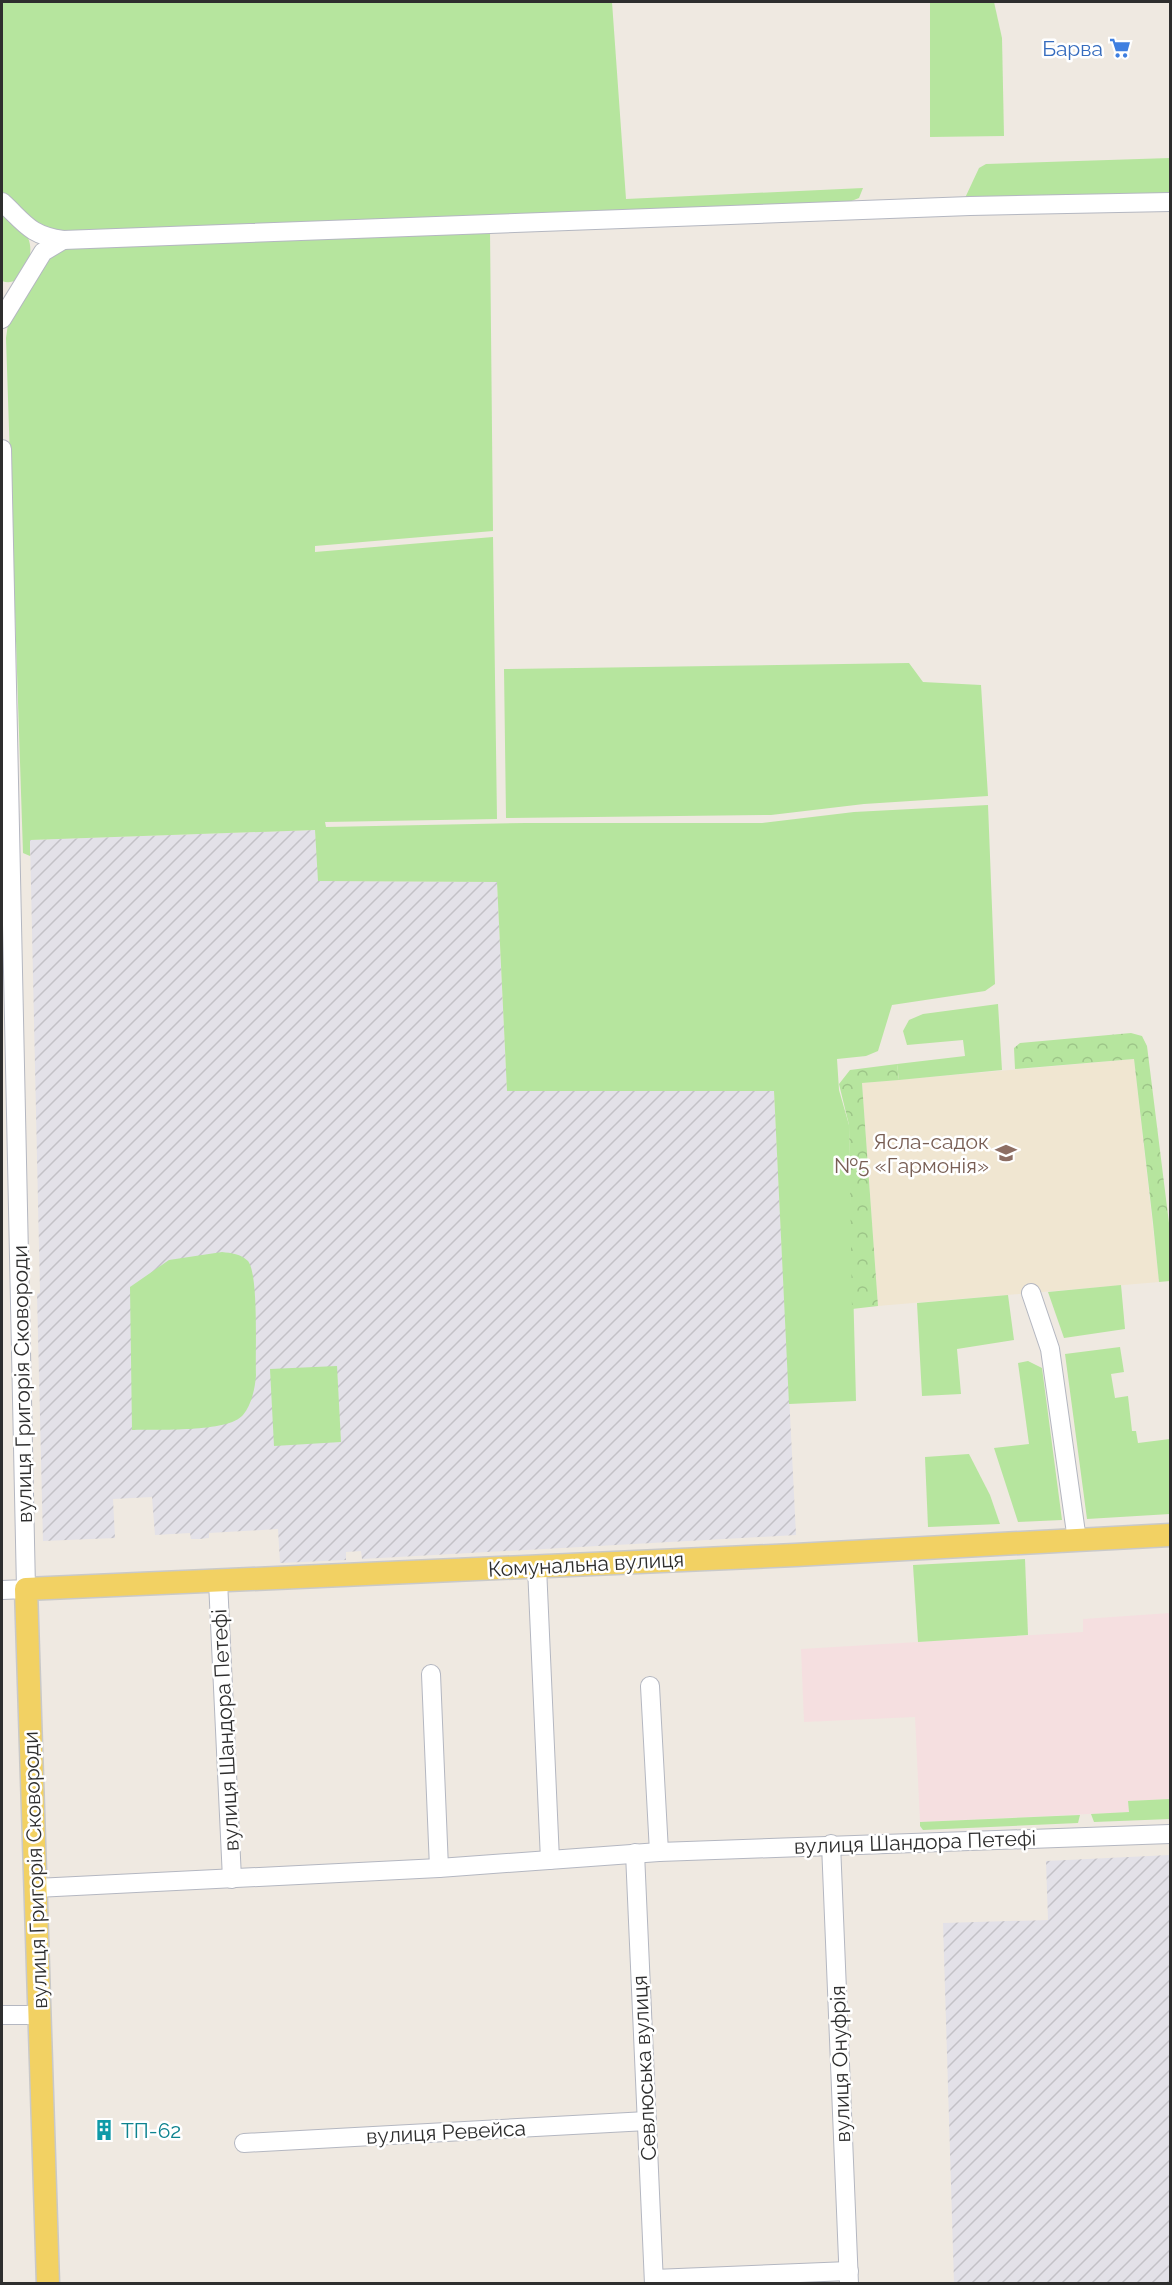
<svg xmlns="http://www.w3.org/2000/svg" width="1172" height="2285" viewBox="0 0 1172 2285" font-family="Raleway,sans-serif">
	<defs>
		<pattern id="industrial-furrows" width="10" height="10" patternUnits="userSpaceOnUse" patternTransform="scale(1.5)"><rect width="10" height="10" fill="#e3e1e8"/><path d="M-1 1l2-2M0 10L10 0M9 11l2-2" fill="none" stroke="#c3c1c7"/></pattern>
		<pattern id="forest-crowns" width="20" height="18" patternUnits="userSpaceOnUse" patternTransform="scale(1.5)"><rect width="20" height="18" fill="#b6e59e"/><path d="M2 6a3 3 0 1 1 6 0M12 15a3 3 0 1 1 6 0" fill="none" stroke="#9dc588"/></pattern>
	</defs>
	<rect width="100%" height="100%" fill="#efe9e1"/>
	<!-- industrial -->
	<g fill="url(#industrial-furrows)">
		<path d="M 315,830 L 319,881 L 497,882 L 507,1091 L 774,1091 L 796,1535 L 362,1559 L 361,1551 L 346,1552 L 346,1560 L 280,1563 L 278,1529 L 209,1533 L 209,1538 L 199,1539 L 191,1539 L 190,1533 L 155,1535 L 152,1497 L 113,1499 L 115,1538 L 43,1541 L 37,1294 L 40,1293 L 30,840 Z"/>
		<path d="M 1170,1855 L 1170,2283 L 954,2283 L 943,1923 L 1048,1920 L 1046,1861 Z"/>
	</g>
	<!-- education -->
	<path fill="#f0e6d1" d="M 1134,1059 L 1159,1282 L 878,1306 L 862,1083 Z"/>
	<!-- medical -->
	<path fill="#f5dfe0" d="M 1170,1613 L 1170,1799 L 1128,1801 L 1129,1812 L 920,1822 L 915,1717 L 804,1722 L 801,1649 L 1083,1632 L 1083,1619 Z"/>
	<!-- grass -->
	<g fill="#b6e59e">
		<path d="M 2,2 L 612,2 L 626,199 L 863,188 L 859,198 L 849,202 L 62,232 L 37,226 L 2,191 Z"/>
		<path d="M 930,2 L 994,2 L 1002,38 L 1004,136 L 930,137 Z"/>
		<path d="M 1170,158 L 1170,194 L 965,198 L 979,168 L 986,164 Z"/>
		<path d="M 2,210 C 10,218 22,227 28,238 C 36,255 23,289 2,281 Z"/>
		<path d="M 490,230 L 493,531 L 315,546 L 315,552 L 493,537 L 497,819 L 325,822 L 326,827 L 526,823 L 762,823 L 854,812 L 988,805 L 995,984 L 985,991 L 892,1005 L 878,1051 L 866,1056 L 837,1059 L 839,1090 L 849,1125 L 856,1401 L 789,1404 L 774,1091 L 507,1091 L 497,882 L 318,881 L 315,830 L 30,840 L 30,856 L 23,853 L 6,338 L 8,324 L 44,261 L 67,246 Z"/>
		<path d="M 909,663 L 923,682 L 981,685 L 988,796 L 864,804 L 771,815 L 506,818 L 504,669 Z"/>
		<path d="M 998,1004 L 1002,1070 L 899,1080 L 897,1064 L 965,1056 L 963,1040 L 907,1045 L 903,1031 L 909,1020 L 923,1014 Z"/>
		<path d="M 1153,1223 L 1170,1223 L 1170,1281 L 1159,1282 Z"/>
		<path d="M 222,1252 C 231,1253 241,1254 248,1261 C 259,1275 255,1353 256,1375 C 255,1388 252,1404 243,1415 C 228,1433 156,1429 132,1430 L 130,1287 L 169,1260 Z"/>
		<path d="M 1121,1285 L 1125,1329 L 1064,1338 L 1048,1292 Z"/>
		<path d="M 1008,1295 L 1014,1340 L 957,1349 L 961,1394 L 922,1396 L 917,1303 Z"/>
		<path d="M 1120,1347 L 1124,1372 L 1111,1374 L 1115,1398 L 1128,1396 L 1132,1431 L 1136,1431 L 1138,1443 L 1170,1439 L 1170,1514 L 1087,1519 L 1065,1354 Z"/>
		<path d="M 1028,1361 L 1042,1368 L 1062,1520 L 1018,1522 L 994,1448 L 1029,1444 L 1018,1363 Z"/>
		<path d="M 337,1366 L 341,1442 L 274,1446 L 270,1369 Z"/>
		<path d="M 969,1454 L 990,1495 L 1000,1524 L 928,1527 L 925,1457 Z"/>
		<path d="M 1025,1559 L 1028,1635 L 918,1642 L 913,1565 Z"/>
		<path d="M 1170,1799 L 1170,1819 L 1094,1822 L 1091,1814 L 1129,1812 L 1128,1801 Z"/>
		<path d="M 1080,1815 L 1078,1823 L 923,1830 L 920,1826 L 920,1822 Z"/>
	</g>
	<!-- forest -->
	<g fill="url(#forest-crowns)">
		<path d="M 1131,1033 L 1142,1036 L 1147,1046 L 1169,1223 L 1153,1223 L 1134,1059 L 1015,1069 L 1014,1048 L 1020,1043 Z"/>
		<path d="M 897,1064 L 899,1080 L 862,1083 L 878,1306 L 852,1309 L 849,1125 L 839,1084 L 850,1070 Z"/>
	</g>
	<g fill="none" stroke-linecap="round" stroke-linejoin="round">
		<defs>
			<g id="minor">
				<path d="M 2,202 C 25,223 29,235 63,240 L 970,206 L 1170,202"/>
				<path d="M 2,319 L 43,252 L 63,240"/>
				<path d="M 2,449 L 26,1589 L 2,1590"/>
				<path d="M 1031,1293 L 1050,1349 L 1077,1540"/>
				<path d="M 537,1567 L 550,1860"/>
				<path d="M 218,1581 L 232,1879"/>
				<path d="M 431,1674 L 439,1868"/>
				<path d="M 650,1686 L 659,1852"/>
				<path d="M 831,1844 L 849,2284"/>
				<path d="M 635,1853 L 654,2284"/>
				<path d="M 36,1888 L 439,1868 L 659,1852 L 1170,1834"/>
				<path d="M 2,2015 L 40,2015"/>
				<path d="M 244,2143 L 647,2121"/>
				<path d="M 654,2279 L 849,2271"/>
			</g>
			<path id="major" d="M 48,2284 L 26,1589 L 795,1555 L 1170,1535"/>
		</defs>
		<!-- minor casing -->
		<use href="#minor" stroke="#b4b7c1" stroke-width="20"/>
		<!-- major casing -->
		<use href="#major" stroke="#c9c9c9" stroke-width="25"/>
		<!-- minor -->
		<use href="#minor" stroke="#fff" stroke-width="18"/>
		<!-- major -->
		<use href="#major" stroke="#f2d163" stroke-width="22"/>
	</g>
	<!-- icons -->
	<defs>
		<symbol id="supermarket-bare" viewBox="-9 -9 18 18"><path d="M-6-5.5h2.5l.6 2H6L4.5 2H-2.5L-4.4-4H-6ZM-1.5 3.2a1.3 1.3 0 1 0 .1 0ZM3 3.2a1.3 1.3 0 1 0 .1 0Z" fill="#3f7fe0" stroke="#fff" stroke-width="2.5" paint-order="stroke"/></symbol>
		<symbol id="school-bare" viewBox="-9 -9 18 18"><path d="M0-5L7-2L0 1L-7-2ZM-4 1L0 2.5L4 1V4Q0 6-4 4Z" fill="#8d6e63" stroke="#fff" stroke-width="2.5" paint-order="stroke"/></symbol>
		<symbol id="building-bare" viewBox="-9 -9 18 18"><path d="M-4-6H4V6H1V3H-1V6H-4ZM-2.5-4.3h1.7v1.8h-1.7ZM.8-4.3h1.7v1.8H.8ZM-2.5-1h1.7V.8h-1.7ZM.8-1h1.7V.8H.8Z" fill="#0f9aa8" stroke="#fff" stroke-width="2.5" paint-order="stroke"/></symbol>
	</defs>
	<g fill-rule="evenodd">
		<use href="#supermarket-bare" x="1105" y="33" width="30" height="30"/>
		<use href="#school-bare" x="991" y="1138" width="30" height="30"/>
		<use href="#building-bare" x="89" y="2115" width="30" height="30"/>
	</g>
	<g text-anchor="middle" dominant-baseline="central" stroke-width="5" stroke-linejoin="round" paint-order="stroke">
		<!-- shop labels -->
		<g font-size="21" fill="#366cbe" stroke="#fff" text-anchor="end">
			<text x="1103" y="48">Барва</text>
		</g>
		<!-- education labels -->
		<g font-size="21" fill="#785e54" stroke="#fff" text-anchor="end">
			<text x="989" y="1141">Ясла-садок<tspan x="989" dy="24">№5 «Гармонія»</tspan></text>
		</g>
		<!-- street labels -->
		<g font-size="21" fill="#2e2e2e" stroke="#fff">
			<text transform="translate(22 1384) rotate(-91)">вулиця Григорія Сковороди</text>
			<text transform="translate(586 1564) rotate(-3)">Комунальна вулиця</text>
			<text transform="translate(225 1730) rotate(-93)">вулиця Шандора Петефі</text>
			<text transform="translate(915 1842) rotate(-2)">вулиця Шандора Петефі</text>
			<text transform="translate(35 1870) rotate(-92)">вулиця Григорія Сковороди</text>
			<text transform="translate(840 2064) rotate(-92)">вулиця Онуфрія</text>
			<text transform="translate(644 2068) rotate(-93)">Севлюська вулиця</text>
			<text transform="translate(446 2132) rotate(-3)">вулиця Ревейса</text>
		</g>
		<!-- culture labels -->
		<g font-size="21" fill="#0d838f" stroke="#fff" text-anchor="start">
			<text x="121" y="2130">ТП-62</text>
		</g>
	</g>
	<!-- border -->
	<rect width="1172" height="2285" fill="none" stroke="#2e2e2e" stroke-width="6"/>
</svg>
